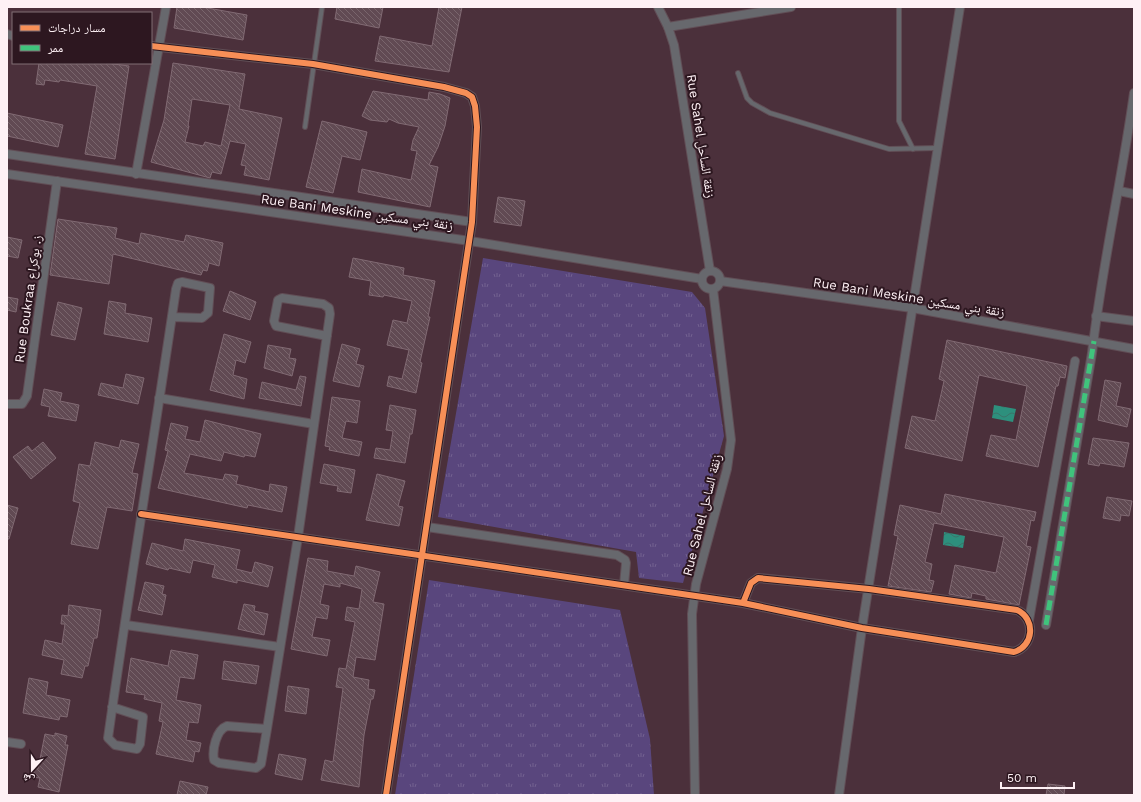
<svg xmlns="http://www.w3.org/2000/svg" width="1141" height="802" viewBox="0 0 1141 802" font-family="'Work Sans','Noto Naskh Arabic',sans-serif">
	<defs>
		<pattern id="grass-tufts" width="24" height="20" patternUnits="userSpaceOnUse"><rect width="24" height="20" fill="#59467d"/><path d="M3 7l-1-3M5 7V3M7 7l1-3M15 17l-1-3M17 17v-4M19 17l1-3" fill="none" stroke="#726190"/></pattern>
		<pattern id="water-waves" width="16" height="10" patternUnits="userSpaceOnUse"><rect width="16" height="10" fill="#2d907d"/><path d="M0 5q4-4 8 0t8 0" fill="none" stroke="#397369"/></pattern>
		<pattern id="building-back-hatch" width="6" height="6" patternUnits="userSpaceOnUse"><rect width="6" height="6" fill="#614a53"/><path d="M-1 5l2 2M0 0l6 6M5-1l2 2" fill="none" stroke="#79656c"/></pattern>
	</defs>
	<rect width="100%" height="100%" fill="#4b303b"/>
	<!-- grass -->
	<g fill="url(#grass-tufts)">
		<path d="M 483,258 L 692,292 L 705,308 L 724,436 L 683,583 L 639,578 L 636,552 L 438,517 Z"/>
		<path d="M 429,580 L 620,610 L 650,739 L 654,795 L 395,795 Z"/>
	</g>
	<!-- water -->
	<g fill="url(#water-waves)">
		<path d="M 994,405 L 1016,409 L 1013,422 L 992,418 Z"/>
		<path d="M 944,532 L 965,536 L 963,548 L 943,545 Z"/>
	</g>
	<!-- building -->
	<g fill="url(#building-back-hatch)" stroke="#816a73" fill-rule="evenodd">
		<path d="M 177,7 L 202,7 L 247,15 L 243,40 L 174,28 Z"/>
		<path d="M 337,7 L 383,7 L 379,28 L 335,19 Z"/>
		<path d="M 439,7 L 462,7 L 449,72 L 375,61 L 380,36 L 432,46 Z"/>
		<path d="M 39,63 L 106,63 L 129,66 L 115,159 L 85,154 L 97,86 L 60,80 L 59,82 L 45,80 L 44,85 L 36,84 Z"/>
		<path d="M 173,63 L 245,74 L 239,109 L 282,118 L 269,180 L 244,175 L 246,166 L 241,165 L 246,144 L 230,141 L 221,174 L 212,172 L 210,178 L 151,162 L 164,120 ZM 192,99 L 230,105 L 221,146 L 205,142 L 203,146 L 185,142 L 189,126 L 188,126 Z"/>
		<path d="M 373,91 L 428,100 L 429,92 L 440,94 L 450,98 L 445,126 L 438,147 L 429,165 L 438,167 L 430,207 L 358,192 L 362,169 L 411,180 L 417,151 L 411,150 L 413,140 L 419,127 L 398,123 L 389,119 L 387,122 L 370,120 L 362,116 Z"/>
		<path d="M 7,113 L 63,125 L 58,147 L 7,136 Z"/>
		<path d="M 322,121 L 367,132 L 360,160 L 342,156 L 333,193 L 306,187 Z"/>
		<path d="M 498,197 L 525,201 L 521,226 L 494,222 Z"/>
		<path d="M 58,219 L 117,228 L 115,238 L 139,244 L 141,233 L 184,242 L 186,235 L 223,243 L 219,266 L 209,263 L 207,271 L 203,270 L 201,275 L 113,254 L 109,284 L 50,275 Z"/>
		<path d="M 7,237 L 22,240 L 18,258 L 7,256 Z"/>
		<path d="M 353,258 L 404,268 L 403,275 L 435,281 L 428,317 L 430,317 L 420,362 L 422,363 L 416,393 L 387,386 L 389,376 L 402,379 L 409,350 L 387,345 L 393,320 L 407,323 L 412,301 L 384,295 L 383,297 L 369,295 L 371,281 L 349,277 Z"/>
		<path d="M 230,291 L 256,302 L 250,320 L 223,311 Z"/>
		<path d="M 7,297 L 18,299 L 16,312 L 7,310 Z"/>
		<path d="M 109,301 L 126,304 L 125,313 L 152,318 L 148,342 L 104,334 Z"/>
		<path d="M 58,302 L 82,308 L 75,340 L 51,335 Z"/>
		<path d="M 224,334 L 251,342 L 245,363 L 236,360 L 233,375 L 247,379 L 244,399 L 210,390 Z"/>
		<path d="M 947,340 L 1067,366 L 1065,378 L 1060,377 L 1058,386 L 1056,386 L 1038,467 L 986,456 L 991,435 L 1016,440 L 1027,386 L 979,375 L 962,461 L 905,448 L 912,416 L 935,421 L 944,381 L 939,379 Z"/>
		<path d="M 342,344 L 360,349 L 356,364 L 364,366 L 359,387 L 333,381 Z"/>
		<path d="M 268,345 L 291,349 L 289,358 L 296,359 L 292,376 L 264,368 Z"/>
		<path d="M 126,374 L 144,378 L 138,404 L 98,395 L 101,383 L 123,388 Z"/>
		<path d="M 300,376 L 306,377 L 301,406 L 259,398 L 262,382 L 296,390 Z"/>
		<path d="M 1105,380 L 1121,383 L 1116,406 L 1131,409 L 1127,427 L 1098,420 Z"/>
		<path d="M 44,389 L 62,393 L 60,401 L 79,405 L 76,421 L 48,416 L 50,407 L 41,405 Z"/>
		<path d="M 332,397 L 360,401 L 357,423 L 346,421 L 342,438 L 362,442 L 359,456 L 329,450 L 330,447 L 325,446 Z"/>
		<path d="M 390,405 L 416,410 L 412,434 L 410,434 L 405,463 L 374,458 L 376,448 L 390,450 L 393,431 L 386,430 Z"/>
		<path d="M 205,420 L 261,434 L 255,457 L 245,455 L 244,457 L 224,452 L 221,461 L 190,454 L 184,473 L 223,480 L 225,474 L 238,476 L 236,484 L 269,492 L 270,484 L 287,487 L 282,512 L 248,505 L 247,508 L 158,488 L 168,451 L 165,450 L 171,423 L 188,427 L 185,439 L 200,442 Z"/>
		<path d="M 1093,438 L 1129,443 L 1124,467 L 1100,463 L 1099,466 L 1088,464 Z"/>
		<path d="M 121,440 L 139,444 L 132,473 L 138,474 L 132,511 L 107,507 L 98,549 L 71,544 L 80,503 L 73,501 L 79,464 L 90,466 L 95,442 L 119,448 Z"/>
		<path d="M 43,442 L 56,458 L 31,479 L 13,457 L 28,446 L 32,451 Z"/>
		<path d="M 324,464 L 355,470 L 351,493 L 337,491 L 338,486 L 320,483 Z"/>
		<path d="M 377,474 L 405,481 L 398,506 L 403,507 L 399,526 L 366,520 Z"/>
		<path d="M 945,494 L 1036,512 L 1034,521 L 1031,520 L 1026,546 L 1031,547 L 1019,605 L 986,599 L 986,596 L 972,593 L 971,598 L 949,594 L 955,565 L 996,573 L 1004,537 L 934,523 L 925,562 L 932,564 L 929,580 L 934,581 L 931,592 L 888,586 L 898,536 L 894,535 L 900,505 L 941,514 Z"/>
		<path d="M 1107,497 L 1132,501 L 1129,516 L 1121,515 L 1120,521 L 1103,518 Z"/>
		<path d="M 7,505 L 18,508 L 9,539 L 7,539 Z"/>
		<path d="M 185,539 L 240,550 L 236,569 L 252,573 L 255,562 L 273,567 L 268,587 L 237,580 L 237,583 L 212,577 L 215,565 L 193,560 L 190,573 L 169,568 L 168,570 L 146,564 L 152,543 L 183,551 Z"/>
		<path d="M 308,558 L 328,561 L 327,571 L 354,576 L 356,566 L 380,572 L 373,602 L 384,604 L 375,660 L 356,657 L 353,677 L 369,680 L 368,689 L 375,690 L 373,699 L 371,699 L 364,735 L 359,787 L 321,780 L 325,760 L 333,762 L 343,688 L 336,687 L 339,668 L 346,669 L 355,622 L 345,620 L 347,607 L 359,609 L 362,589 L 340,583 L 340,587 L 324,584 L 320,604 L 329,606 L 327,619 L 316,617 L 312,637 L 330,640 L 327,656 L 291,649 Z"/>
		<path d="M 145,582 L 164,586 L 162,594 L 166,595 L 162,615 L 138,610 Z"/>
		<path d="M 244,604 L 255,606 L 254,611 L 268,614 L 264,635 L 238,629 Z"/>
		<path d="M 69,605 L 101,610 L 97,638 L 94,638 L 88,666 L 85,666 L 82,678 L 61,674 L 64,660 L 42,655 L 45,640 L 62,644 L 65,624 L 61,624 L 62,615 L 68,616 Z"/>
		<path d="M 171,650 L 198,655 L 194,679 L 180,677 L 176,700 L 201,705 L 198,723 L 189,722 L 186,740 L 201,743 L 199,752 L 195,751 L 193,762 L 156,754 L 163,722 L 159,721 L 162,703 L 144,699 L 145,695 L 126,692 L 131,658 L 168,666 Z"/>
		<path d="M 224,661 L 259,666 L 256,684 L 222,679 Z"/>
		<path d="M 29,678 L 48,682 L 46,695 L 70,700 L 67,717 L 60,716 L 59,720 L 23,713 Z"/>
		<path d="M 288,686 L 309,689 L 306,714 L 285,711 Z"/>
		<path d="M 55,733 L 67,736 L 65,745 L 68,745 L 59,792 L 38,787 L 40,778 L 32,777 L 34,768 L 38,769 L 45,734 L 55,736 Z"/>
		<path d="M 279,754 L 306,759 L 302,780 L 275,774 Z"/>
		<path d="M 180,781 L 208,787 L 206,795 L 177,795 Z"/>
		<path d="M 1048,784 L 1065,786 L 1064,795 L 1046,795 Z"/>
	</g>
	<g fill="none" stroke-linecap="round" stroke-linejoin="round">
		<defs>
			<g id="service">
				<path d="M 899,7 L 899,121 L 913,149"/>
				<path d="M 738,73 L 747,98 L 752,103 L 770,113 L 889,149 L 937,148"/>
				<path d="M 305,127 L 322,7"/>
			</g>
			<g id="minor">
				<path d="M 658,7 L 668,27 L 674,45 L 710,271"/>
				<path d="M 668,27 L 791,7"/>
				<path d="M 7,34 L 13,36"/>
				<path d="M 151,46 L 313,64 L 444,87 L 466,93 L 472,97 L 475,106 L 477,127 L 472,222 L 386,795"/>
				<path d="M 7,154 L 472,222"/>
				<path d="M 7,174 L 470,241 L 702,279"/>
				<path d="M 136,174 L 166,7"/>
				<path d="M 1119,191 L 1134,194"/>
				<circle cx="711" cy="280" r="9"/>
				<path d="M 720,281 L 912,308 L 1134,349"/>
				<path d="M 1096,316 L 1134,321"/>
				<path d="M 159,398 L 314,424"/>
				<path d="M 7,404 L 22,404 L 27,396 L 57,181"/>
				<path d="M 141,514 L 743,603 L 862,628 L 1014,652 C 1034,646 1036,619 1017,610 L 869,589 L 758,578 L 751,583 L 743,603"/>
				<path d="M 427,527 L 617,555 L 625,560 L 626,563 L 624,585"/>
				<path d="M 1029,620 L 1075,361"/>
				<path d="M 126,625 L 280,647"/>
				<path d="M 1046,625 L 1092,353 C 1102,265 1122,180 1134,93"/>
				<path d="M 112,707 L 143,717 L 140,744 L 137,749 L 115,745 L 108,738 C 129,589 154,439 176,289 L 178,283 L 182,282 L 210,288 L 208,313 L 202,318 L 172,317"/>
				<path d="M 267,729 L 227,726 C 216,730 212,750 214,760 L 219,763 L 256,768 L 261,764 L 267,729 L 298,537 L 330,314 L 329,308 L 323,304 L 282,298 L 278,300 L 274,321 L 276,326 L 327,336"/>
				<path d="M 7,742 L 21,744"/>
				<path d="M 695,795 L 692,614 L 696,584 L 727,469 L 731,440 L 713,289"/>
				<path d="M 839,795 L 862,628 L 960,7"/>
			</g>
		</defs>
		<!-- service casing -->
		<use href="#service" stroke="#614e56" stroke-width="6"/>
		<!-- minor casing -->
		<use href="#minor" stroke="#614e56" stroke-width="10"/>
		<!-- service -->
		<use href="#service" stroke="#67686d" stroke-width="4"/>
		<!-- minor -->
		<use href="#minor" stroke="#67686d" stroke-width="8"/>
		<!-- quiet -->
		<path stroke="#40c37c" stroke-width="5" stroke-dasharray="10 5" stroke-linecap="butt" d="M 1046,625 L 1094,341"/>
		<defs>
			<g id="cycleway">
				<path d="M 151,46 L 313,64 L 444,87 L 466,93 L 472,97 L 475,106 L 477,127 L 472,222 L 386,795"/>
				<path d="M 141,514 L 743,603 L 862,628 L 1014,652 C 1034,646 1036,619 1017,610 L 869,589 L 758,578 L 751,583 L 743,603"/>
			</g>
		</defs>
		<!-- cycleway casing -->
		<use href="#cycleway" stroke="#2d1720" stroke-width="8"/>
		<!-- cycleway -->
		<use href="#cycleway" stroke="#f78f57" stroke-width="6"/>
	</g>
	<g text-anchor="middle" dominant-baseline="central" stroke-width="4" stroke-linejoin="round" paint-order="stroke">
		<!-- street labels -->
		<g font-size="13" fill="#fef1f5" stroke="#2d1720">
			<text transform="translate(701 136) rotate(81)">Rue Sahel زنقة الساحل</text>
			<text transform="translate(357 212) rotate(8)">Rue Bani Meskine زنقة بني مسكين</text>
			<text transform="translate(909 297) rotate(9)">Rue Bani Meskine زنقة بني مسكين</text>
			<text transform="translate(28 299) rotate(-82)">Rue Boukraa ز. بوكراع</text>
			<text transform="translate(702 515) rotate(-76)">Rue Sahel زنقة الساحل</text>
		</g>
	</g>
	<!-- border -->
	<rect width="1141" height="802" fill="none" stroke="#fef1f5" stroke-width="16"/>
	<!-- legend -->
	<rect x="12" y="12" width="140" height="52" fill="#2d1720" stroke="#816e75"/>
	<rect x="20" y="25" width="20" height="6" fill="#f78f57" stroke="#816e75"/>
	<text x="48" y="32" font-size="12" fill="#fef1f5">مسار دراجات</text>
	<rect x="20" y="45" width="20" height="6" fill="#40c37c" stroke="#816e75"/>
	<text x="48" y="52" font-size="12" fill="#fef1f5">ممر</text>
	<!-- north arrow -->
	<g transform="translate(32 770) rotate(201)" stroke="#2d1720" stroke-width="3" paint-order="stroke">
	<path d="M0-3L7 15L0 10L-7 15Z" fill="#fef1f5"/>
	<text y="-6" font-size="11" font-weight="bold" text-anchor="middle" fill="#fef1f5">ش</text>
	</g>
	<!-- scale -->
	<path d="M1001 782v6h73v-6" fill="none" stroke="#fef1f5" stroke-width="2"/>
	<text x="1007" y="782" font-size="12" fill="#fef1f5" stroke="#2d1720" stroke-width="3" paint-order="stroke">50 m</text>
</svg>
